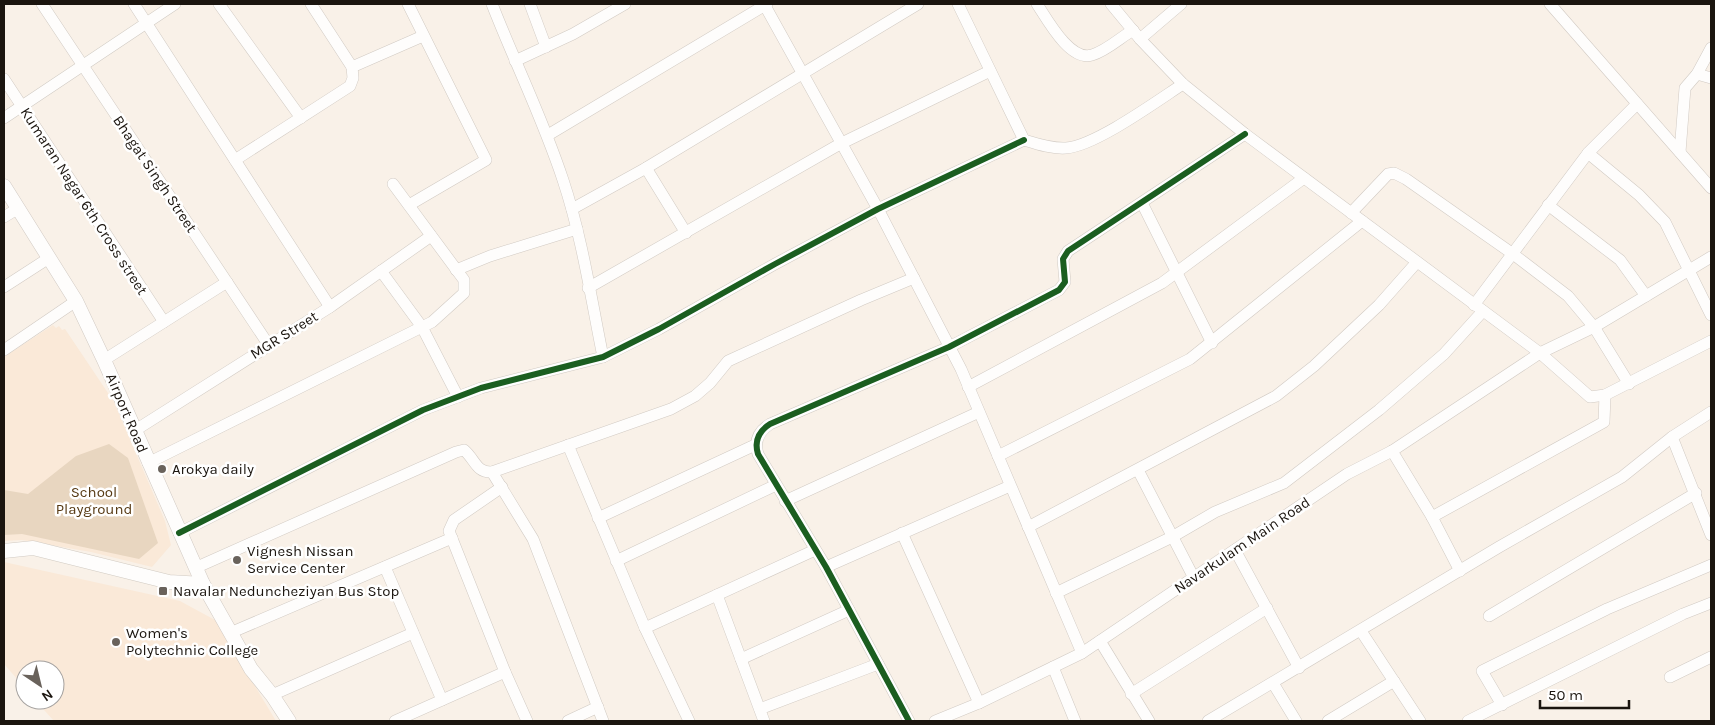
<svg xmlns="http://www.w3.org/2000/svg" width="1715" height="725" viewBox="0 0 1715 725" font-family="Karla,sans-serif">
	<rect width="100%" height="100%" fill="#f9f1e8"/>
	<!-- built -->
	<g fill="#fae9d8">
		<path d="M 53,325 L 56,328 L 59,326 L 62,330 L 65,329 L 114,402 L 165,521 L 171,545 L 152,567 L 91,552 L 22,540 L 4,541 L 4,357 Z"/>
		<path d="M 4,562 L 180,601 L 215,620 L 276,721 L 54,721 L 35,700 L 55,700 L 55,670 L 25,670 L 25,688 L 4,664 Z"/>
	</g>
	<!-- green -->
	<path fill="#e8d6c0" d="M 109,444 L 128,458 L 158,543 L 139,559 L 22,534 L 4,535 L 4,490 L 28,494 L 76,456 Z"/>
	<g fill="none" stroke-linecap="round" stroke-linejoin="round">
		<defs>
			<g id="minor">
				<path d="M 42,4 L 268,344"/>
				<path d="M 134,4 L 330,307"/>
				<path d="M 219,4 L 301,118"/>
				<path d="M 311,4 L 352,67 L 423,36"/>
				<path d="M 408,4 L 486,160 L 409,205"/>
				<path d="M 492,4 C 515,63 543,119 563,180 C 582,237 591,298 603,357"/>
				<path d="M 530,4 L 546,47"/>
				<path d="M 764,4 L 878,209 L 961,369 L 1082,653"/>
				<path d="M 958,4 L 1024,140"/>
				<path d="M 1037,4 C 1047,19 1070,62 1092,55 C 1106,51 1120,38 1133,30"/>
				<path d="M 1111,4 L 1140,39 L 1183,84 L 1245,134 L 1540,353 L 1590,397 L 1605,395 L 1711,341"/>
				<path d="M 1550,4 L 1711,188"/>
				<path d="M 1140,39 L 1181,4"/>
				<path d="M 515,61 L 573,34 L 625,4"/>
				<path d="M 1697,74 L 1711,78"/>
				<path d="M 4,79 L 164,322"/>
				<path d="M 4,118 L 175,4"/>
				<path d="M 548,135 L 767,4"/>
				<path d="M 1024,140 C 1037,144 1052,149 1066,148 C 1095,146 1157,101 1183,84"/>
				<path d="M 1680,152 L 1685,88 L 1697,74 L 1711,48"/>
				<path d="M 1588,153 L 1639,195 L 1665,222 L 1711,315"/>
				<path d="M 235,160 L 350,86 L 353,78 L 352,67"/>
				<path d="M 646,168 L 686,233"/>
				<path d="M 1142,203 L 1212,343"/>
				<path d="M 1548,205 L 1620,260 L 1646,296"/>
				<path d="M 572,209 L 646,168 L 918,4"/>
				<path d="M 1351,213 L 1388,174 L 1394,173 L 1406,179 L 1513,254 L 1568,296 L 1594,327 L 1629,384"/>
				<path d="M 4,217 L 17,209"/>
				<path d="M 456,270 L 490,256 L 577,229"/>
				<path d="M 381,271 L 422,327 L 458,397"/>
				<path d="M 4,287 L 49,258"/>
				<path d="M 588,288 L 840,144 L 990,71"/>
				<path d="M 1474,305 L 1588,153 L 1637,104"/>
				<path d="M 4,350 L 76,301"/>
				<path d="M 104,360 L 227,282"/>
				<path d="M 968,387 L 1162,283 L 1304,178"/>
				<path d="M 134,431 L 330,307 L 431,236"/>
				<path d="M 1672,437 L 1711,535"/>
				<path d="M 568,445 L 645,628 L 689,721"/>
				<path d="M 1392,451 L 1432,517 L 1460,571"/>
				<path d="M 998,456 L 1190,359 L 1362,221"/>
				<path d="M 148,463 L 432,322 L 464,293 L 464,280 L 393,184"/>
				<path d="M 1138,470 L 1194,578"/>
				<path d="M 492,472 L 533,539 L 603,721"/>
				<path d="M 785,501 L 979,412"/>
				<path d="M 1432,517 L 1604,422 L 1605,395"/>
				<path d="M 598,518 L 755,445"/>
				<path d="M 1028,527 L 1276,396 L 1314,366 L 1379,305 L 1417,262"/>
				<path d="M 179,533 L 423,410 L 481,388 L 603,357 L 659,329 L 775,264 L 878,209 L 1024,140"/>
				<path d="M 902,533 L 979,703"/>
				<path d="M 1235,550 L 1299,668"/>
				<path d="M 616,561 L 776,485"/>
				<path d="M 385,567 L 442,700"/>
				<path d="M 826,567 L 1010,486"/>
				<path d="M 195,568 L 456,452 L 464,450 C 475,459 476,473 492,472 L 671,409 L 695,396 L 710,383 L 728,361 L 861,300 L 914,278"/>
				<path d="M 1056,593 L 1172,537 L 1215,512 L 1284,483 L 1379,410 L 1444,354 L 1483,311"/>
				<path d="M 717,595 L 764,721"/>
				<path d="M 1489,616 L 1696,493"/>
				<path d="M 645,628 L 815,550"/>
				<path d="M 1361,631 L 1420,721"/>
				<path d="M 230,633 L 452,538"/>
				<path d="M 1100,641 L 1149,721"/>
				<path d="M 741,659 L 849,610"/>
				<path d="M 1053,667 L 1075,721"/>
				<path d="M 505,672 L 527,721"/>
				<path d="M 1670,677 L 1711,657"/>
				<path d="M 1273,683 L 1296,721"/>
				<path d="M 1131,694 L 1267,608"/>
				<path d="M 272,695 L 413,633"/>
				<path d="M 1502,705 L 1482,671 L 1607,609 L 1711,565"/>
				<path d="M 760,709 L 878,664"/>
				<path d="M 395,721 L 505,672 L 449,531 L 454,520 L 502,487"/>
				<path d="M 568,721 L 598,707"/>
				<path d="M 909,721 L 826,567 L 758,454 C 754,441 759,431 770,424 L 949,347 L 1059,290 L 1065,282 L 1063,259 L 1068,251 L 1245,134"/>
				<path d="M 935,721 L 979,703 L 1082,653 L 1347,474 L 1392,451 L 1540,353 L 1594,327 L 1711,257"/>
				<path d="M 1208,721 L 1499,547 L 1622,477 L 1672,437 L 1711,412"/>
				<path d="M 1328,721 L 1394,681"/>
				<path d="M 1468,721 L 1683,614 L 1711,603"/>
			</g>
			<g id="tertiary">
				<path d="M 4,186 L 76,301 L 104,360 L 203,584 L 251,669 L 272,695 L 289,721"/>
				<path d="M 4,551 L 33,548 L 169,582 L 203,584"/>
			</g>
		</defs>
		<!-- minor casing -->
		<use href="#minor" stroke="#d1cac3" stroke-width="12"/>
		<!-- tertiary casing -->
		<use href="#tertiary" stroke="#d1cac3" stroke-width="15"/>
		<!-- minor -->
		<use href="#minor" stroke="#fefdfc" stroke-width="11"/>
		<!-- tertiary -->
		<use href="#tertiary" stroke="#fefdfc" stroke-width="14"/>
		<defs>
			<g id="cycleway">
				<path d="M 179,533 L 423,410 L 481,388 L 603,357 L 659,329 L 775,264 L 878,209 L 1024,140"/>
				<path d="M 909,721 L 826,567 L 758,454 C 754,441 759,431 770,424 L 949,347 L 1059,290 L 1065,282 L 1063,259 L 1068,251 L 1245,134"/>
			</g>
		</defs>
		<!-- cycleway casing -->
		<use href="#cycleway" stroke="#fff" stroke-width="9"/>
		<!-- cycleway -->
		<use href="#cycleway" stroke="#1b5e20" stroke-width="6"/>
	</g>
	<!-- markers -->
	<g fill="#69625b" stroke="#fff" stroke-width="2">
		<circle cx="162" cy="469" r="5"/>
		<circle cx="237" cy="560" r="5"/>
		<rect x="158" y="586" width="10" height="10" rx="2.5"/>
		<circle cx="116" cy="642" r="5"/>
	</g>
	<g text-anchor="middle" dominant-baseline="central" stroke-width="5" stroke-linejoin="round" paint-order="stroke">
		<!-- street labels -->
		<g font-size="15" fill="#1b150f" stroke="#fff">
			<text transform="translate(155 174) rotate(56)">Bhagat Singh Street</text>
			<text transform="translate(84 201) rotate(57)">Kumaran Nagar 6th Cross street</text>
			<text transform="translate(284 335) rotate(-32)">MGR Street</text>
			<text transform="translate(127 413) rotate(67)">Airport Road</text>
			<text transform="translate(1242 545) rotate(-34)">Navarkulam Main Road</text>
		</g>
		<!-- poi labels -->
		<g font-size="15" fill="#1b150f" stroke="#fff" text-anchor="start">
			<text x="172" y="469">Arokya daily</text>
			<text x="247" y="551">Vignesh Nissan<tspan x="247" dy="17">Service Center</tspan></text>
			<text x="173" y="591">Navalar Neduncheziyan Bus Stop</text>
			<text x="126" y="633">Women's<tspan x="126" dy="17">Polytechnic College</tspan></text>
		</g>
		<!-- park labels -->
		<g font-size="15" fill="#563913" stroke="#fff">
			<text x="94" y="492">School<tspan x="94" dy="17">Playground</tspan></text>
		</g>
	</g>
	<!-- border -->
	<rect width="1715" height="725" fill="none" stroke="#1b150f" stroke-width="10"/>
	<!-- north arrow -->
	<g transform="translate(40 685) rotate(145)"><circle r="24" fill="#ffffff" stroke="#a4a19f"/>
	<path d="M0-4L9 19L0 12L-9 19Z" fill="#69625b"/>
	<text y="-8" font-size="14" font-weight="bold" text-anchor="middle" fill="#1b150f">N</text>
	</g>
	<!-- scale -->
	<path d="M1540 700v8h89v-8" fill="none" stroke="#1b150f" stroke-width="2.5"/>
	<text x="1548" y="700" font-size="15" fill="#1b150f" stroke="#ffffff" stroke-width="4" paint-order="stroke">50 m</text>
</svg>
